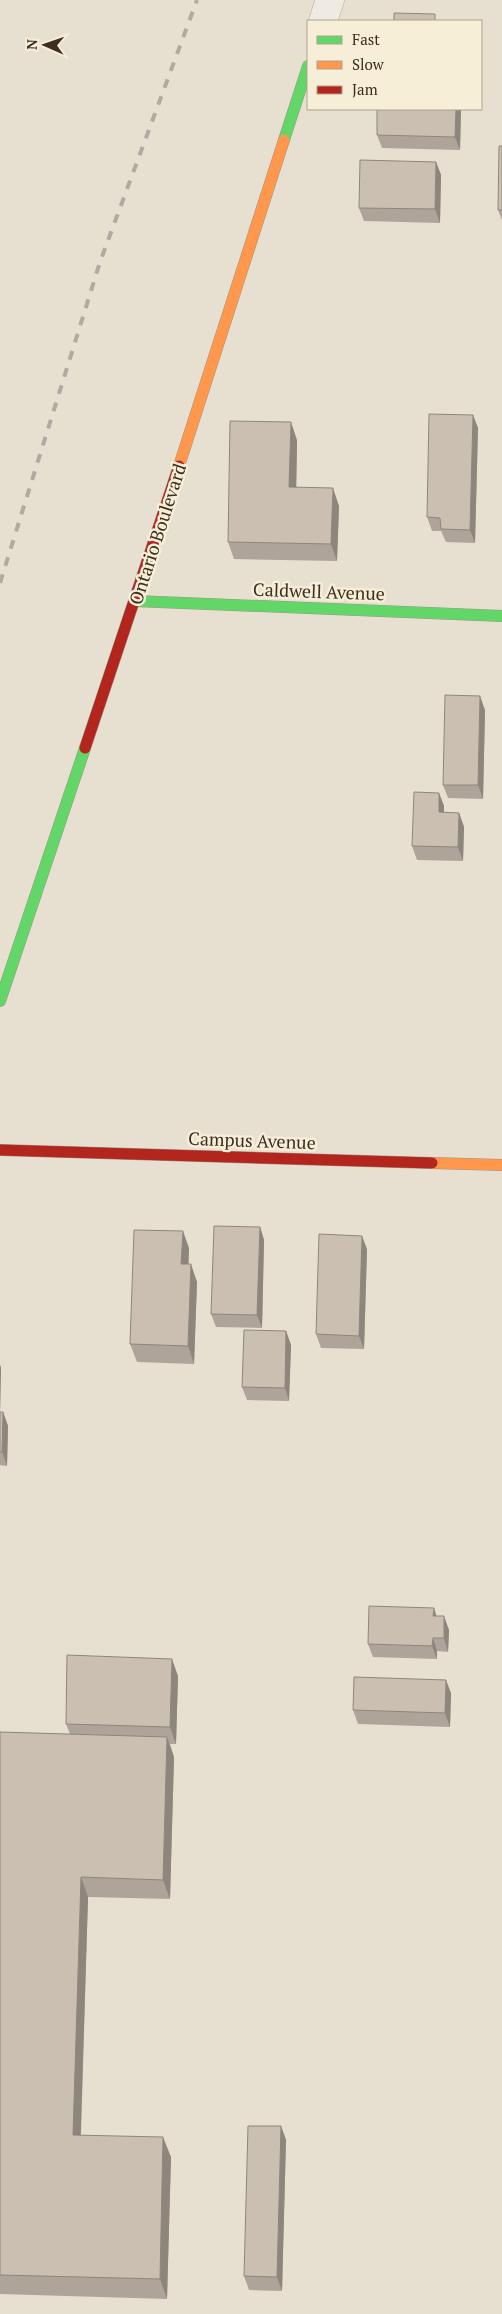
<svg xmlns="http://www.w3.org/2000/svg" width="502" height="2314" viewBox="0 0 502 2314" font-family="'PT Serif',serif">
	<rect width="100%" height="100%" fill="#e7e0d1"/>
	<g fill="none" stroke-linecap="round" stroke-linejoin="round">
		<defs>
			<path id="street" d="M 323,21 L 330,0"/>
			<g id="fast">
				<path d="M 284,140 L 308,66"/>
				<path d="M 135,601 L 502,616"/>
				<path d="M 0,1001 L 85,748"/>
			</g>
			<g id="slow">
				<path d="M 179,466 L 284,140"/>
				<path d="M 432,1163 L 502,1165"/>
			</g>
			<g id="jam">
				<path d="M 85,748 L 179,466"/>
				<path d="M 0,1150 L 432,1163"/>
			</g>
		</defs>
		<!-- street casing -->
		<use href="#street" stroke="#ada599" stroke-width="29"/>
		<!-- fast casing -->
		<use href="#fast" stroke="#9c958a" stroke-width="12"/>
		<!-- slow casing -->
		<use href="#slow" stroke="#9c958a" stroke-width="12"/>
		<!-- jam casing -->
		<use href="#jam" stroke="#9c958a" stroke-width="12"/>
		<!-- street -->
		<use href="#street" stroke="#efebe3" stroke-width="28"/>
		<!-- fast -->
		<use href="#fast" stroke="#63d668" stroke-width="11"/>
		<!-- slow -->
		<use href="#slow" stroke="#ff974d" stroke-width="11"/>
		<!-- jam -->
		<use href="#jam" stroke="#b3261e" stroke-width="11"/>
		<!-- rail -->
		<path stroke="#afaaa2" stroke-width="4" stroke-dasharray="9 9" stroke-linecap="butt" d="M 0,583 L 100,262 L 197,0"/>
	</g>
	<!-- wall -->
	<g fill="#afa499">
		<path d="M 377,109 L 461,109 L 460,150 L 382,148 L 377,135 Z"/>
		<path d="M 502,146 L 502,220 L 498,210 Z"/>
		<path d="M 436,162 L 441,175 L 440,223 L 364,221 L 359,208 Z"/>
		<path d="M 473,415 L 478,428 L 475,543 L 446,542 L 441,531 L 432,531 L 427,517 Z"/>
		<path d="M 297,440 L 296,488 L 339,506 L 337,561 L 234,559 L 228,542 Z"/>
		<path d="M 485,710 L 483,799 L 448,798 L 443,785 Z"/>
		<path d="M 439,793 L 444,806 L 444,813 L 459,813 L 464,827 L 463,861 L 417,860 L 412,846 Z"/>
		<path d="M 260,1227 L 264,1240 L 262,1328 L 216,1327 L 211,1314 Z"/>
		<path d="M 189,1248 L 188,1264 L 197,1282 L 194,1364 L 137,1362 L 130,1344 Z"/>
		<path d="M 367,1249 L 364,1349 L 321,1348 L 316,1334 Z"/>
		<path d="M 286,1331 L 291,1345 L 289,1401 L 247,1400 L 242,1387 Z"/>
		<path d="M 0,1365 L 1,1368 L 0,1412 L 3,1412 L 8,1426 L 7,1466 L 0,1465 Z"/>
		<path d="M 437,1616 L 449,1630 L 448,1652 L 437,1651 L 437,1659 L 373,1657 L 368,1644 Z"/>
		<path d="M 178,1676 L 176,1744 L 170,1744 L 174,1757 L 170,1899 L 88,1897 L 81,2135 L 171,2157 L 167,2299 L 0,2294 L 0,1732 L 70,1734 L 66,1724 Z"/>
		<path d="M 451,1693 L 450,1727 L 358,1724 L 353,1710 Z"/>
		<path d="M 281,2126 L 286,2140 L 282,2291 L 249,2290 L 244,2276 Z"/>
	</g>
	<!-- shaded-wall -->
	<g fill="#8e867d">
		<path d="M 456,109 L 461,109 L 460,150 L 455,137 Z"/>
		<path d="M 436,162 L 441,175 L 440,223 L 435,209 Z"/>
		<path d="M 473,415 L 478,428 L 475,543 L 470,530 Z"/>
		<path d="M 291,422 L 297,440 L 296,505 L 289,487 Z"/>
		<path d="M 333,488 L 339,506 L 337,561 L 331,544 Z"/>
		<path d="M 480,696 L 485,710 L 483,799 L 478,785 Z"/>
		<path d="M 439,793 L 444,806 L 444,826 L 439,812 Z"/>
		<path d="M 459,813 L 464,827 L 463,861 L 458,847 Z"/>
		<path d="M 260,1227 L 264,1240 L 262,1328 L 257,1315 Z"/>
		<path d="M 183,1231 L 189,1248 L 188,1282 L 181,1264 Z"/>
		<path d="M 362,1236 L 367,1249 L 364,1349 L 359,1336 Z"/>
		<path d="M 191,1264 L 197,1282 L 194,1364 L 188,1346 Z"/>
		<path d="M 286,1331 L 291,1345 L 289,1401 L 285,1388 Z"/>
		<path d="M 0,1365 L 1,1368 L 0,1415 Z"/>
		<path d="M 3,1412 L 8,1426 L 7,1466 L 2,1452 Z"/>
		<path d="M 434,1608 L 438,1621 L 433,1616 Z"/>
		<path d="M 444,1616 L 449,1630 L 448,1652 L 444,1638 Z"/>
		<path d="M 433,1638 L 437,1651 L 437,1659 L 432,1646 Z"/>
		<path d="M 172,1659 L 178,1676 L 176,1744 L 170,1727 Z"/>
		<path d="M 446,1680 L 451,1693 L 450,1727 L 445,1713 Z"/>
		<path d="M 167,1737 L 174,1757 L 170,1899 L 163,1880 Z"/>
		<path d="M 81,1877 L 88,1897 L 80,2154 L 73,2135 Z"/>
		<path d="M 281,2126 L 286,2140 L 282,2291 L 277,2277 Z"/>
		<path d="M 163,2137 L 171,2157 L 167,2299 L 160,2279 Z"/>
	</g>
	<!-- building -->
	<g fill="#cbbfb2" stroke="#8e867d">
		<path d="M 394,13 L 435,14 L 435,21 L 394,21 Z"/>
		<path d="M 377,109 L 456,109 L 455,137 L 377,135 Z"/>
		<path d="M 499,146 L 502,146 L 502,210 L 498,210 Z"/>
		<path d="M 360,160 L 436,162 L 435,209 L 359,208 Z"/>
		<path d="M 429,414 L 473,415 L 470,530 L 441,529 L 440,518 L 427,517 Z"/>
		<path d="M 230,421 L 291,422 L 289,487 L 333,488 L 331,544 L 228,542 Z"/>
		<path d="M 445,695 L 480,696 L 478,785 L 443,785 Z"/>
		<path d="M 414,792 L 439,793 L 439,812 L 459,813 L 458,847 L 412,846 Z"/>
		<path d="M 214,1226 L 260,1227 L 257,1315 L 211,1314 Z"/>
		<path d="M 134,1230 L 183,1231 L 181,1264 L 191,1264 L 188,1346 L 130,1344 Z"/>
		<path d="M 319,1234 L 362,1236 L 359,1336 L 316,1334 Z"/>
		<path d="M 244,1330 L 286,1331 L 285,1388 L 242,1387 Z"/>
		<path d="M 0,1412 L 3,1412 L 2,1452 L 0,1452 Z"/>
		<path d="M 369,1606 L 434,1608 L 433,1616 L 444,1616 L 444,1638 L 433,1638 L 432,1646 L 368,1644 Z"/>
		<path d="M 67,1655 L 172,1659 L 170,1727 L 66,1724 Z"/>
		<path d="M 354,1677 L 446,1680 L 445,1713 L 353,1710 Z"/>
		<path d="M 0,1732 L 167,1737 L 163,1880 L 81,1877 L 73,2135 L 163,2137 L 160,2279 L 0,2275 Z"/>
		<path d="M 248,2126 L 281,2126 L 277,2277 L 244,2276 Z"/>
	</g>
	<g text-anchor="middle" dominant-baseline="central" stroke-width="5" stroke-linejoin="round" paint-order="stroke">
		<!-- street labels -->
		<g font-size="18" fill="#3d2e20" stroke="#f7eed8">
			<text transform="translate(157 534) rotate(-72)">Ontario Boulevard</text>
			<text transform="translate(319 591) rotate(2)">Caldwell Avenue</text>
			<text transform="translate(252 1140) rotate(2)">Campus Avenue</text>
		</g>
	</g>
	<!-- legend -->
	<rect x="307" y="20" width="175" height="90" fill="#f7eed8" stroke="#ada18e"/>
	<rect x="317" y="36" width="25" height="8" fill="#63d668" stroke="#ada18e"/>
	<text x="352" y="45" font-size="15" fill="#3d2e20">Fast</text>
	<rect x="317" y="61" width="25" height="8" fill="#ff974d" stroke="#ada18e"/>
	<text x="352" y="70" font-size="15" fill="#3d2e20">Slow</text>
	<rect x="317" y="86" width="25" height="8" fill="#b3261e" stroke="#ada18e"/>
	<text x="352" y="95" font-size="15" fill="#3d2e20">Jam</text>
	<!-- north arrow -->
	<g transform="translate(45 45) rotate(272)" stroke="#f7eed8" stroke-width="4" paint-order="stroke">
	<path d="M0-4L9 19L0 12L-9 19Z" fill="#3d2e20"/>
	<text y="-8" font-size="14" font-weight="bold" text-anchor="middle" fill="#3d2e20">N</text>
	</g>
</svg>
